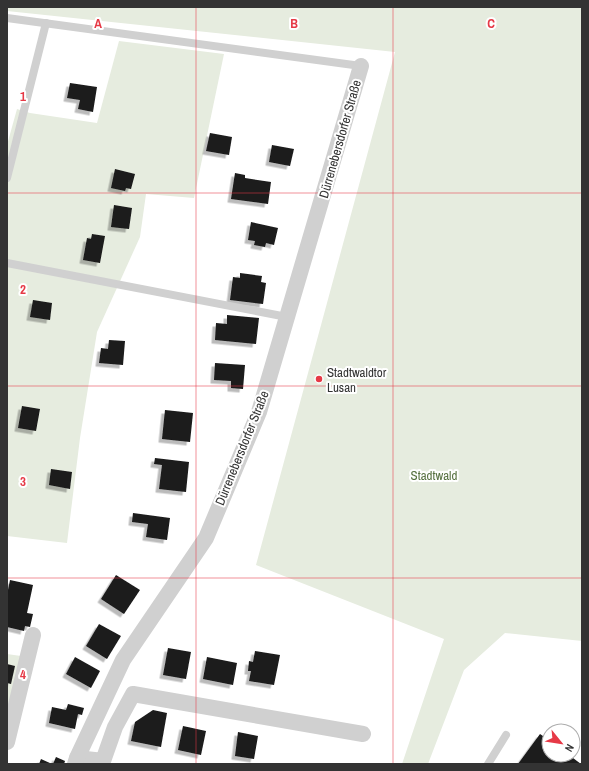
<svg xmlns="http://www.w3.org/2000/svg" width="589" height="771" viewBox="0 0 589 771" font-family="'Archivo Narrow',sans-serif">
	<defs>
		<filter id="shadow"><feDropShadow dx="-3.5" dy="3.5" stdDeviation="0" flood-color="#0004"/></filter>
	</defs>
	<rect width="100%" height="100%" fill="#fff"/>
	<!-- green -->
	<g fill="#e6ecdf">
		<path d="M 7,7 L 582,7 L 582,641 L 505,633 L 464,670 L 428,764 L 402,764 L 444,639 L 256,565 L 395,52 L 7,11 Z"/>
		<path d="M 119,41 L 224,54 L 194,198 L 146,194 L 140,237 L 97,332 L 80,438 L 67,543 L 7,536 L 7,145 L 17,109 L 30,113 L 97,123 Z"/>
		<path d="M 7,654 L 21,656 L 7,710 Z"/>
	</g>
	<!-- building -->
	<g fill="#1a1a1a" filter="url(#shadow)">
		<path d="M 70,83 L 97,87 L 93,112 L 78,109 L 80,100 L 67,98 Z"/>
		<path d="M 210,133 L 232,137 L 229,155 L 206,151 Z"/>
		<path d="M 272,145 L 294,149 L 290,166 L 269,162 Z"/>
		<path d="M 115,169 L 135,174 L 131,189 L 126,188 L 125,191 L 111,188 Z"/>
		<path d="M 235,173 L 245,175 L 245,178 L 271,182 L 268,204 L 231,199 Z"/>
		<path d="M 114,205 L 132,208 L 129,229 L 111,227 Z"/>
		<path d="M 251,222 L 278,228 L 274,245 L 266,243 L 265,247 L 254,245 L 255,241 L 248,240 Z"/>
		<path d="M 92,234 L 105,236 L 100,263 L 83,260 L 87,238 L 91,239 Z"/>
		<path d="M 240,273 L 262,276 L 261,282 L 266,283 L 263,304 L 230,300 L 233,277 L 240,278 Z"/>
		<path d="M 33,300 L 52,303 L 50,320 L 30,317 Z"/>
		<path d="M 227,315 L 259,318 L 256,344 L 215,340 L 216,323 L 227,324 Z"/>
		<path d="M 109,340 L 125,341 L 123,365 L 99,363 L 101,348 L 108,349 Z"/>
		<path d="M 215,363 L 245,365 L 243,389 L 231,388 L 231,381 L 214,380 Z"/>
		<path d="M 22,406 L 40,409 L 36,431 L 18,428 Z"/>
		<path d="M 165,410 L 193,413 L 190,442 L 162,439 Z"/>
		<path d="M 155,458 L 189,462 L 186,492 L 159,489 L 162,465 L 154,464 Z"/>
		<path d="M 51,469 L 72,472 L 70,489 L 49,485 Z"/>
		<path d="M 133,513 L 170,518 L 167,540 L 146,537 L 148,524 L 132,522 Z"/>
		<path d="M 116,575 L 140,590 L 124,614 L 101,599 Z"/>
		<path d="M 10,580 L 33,585 L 27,613 L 33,614 L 30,627 L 25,626 L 24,631 L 7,627 L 7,595 Z"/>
		<path d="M 99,624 L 121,636 L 107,659 L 86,646 Z"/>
		<path d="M 168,648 L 191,652 L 186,679 L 163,675 Z"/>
		<path d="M 255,651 L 280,655 L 274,685 L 249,681 L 251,671 L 248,671 L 249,661 L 253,662 Z"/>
		<path d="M 75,657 L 100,671 L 91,688 L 66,674 Z"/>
		<path d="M 207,657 L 237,663 L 233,685 L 203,679 Z"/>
		<path d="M 7,664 L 15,666 L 11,684 L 7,683 Z"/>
		<path d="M 68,704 L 84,708 L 82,715 L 78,714 L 75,729 L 49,723 L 52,707 L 66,710 Z"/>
		<path d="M 153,710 L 167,713 L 161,747 L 131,741 L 135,722 Z"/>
		<path d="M 183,726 L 206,731 L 201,755 L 178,750 Z"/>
		<path d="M 238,732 L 258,736 L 254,759 L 235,756 Z"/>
		<path d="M 540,734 L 549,740 L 549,755 L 569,755 L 581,764 L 518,764 Z"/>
		<path d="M 56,757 L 65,761 L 64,764 L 53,764 Z"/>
		<path d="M 41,759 L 52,764 L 39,764 Z"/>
	</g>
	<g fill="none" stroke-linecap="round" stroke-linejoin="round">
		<!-- lane -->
		<g stroke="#d0d0d0" stroke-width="8">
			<path d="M 7,18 L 361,66"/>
			<path d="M 7,178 L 46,23"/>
			<path d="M 7,263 L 287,317"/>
			<path d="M 488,764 L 506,735"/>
		</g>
		<!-- street -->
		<g stroke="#d0d0d0" stroke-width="16">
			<path d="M 7,742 L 33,635"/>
			<path d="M 77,758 L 103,761 L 115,727 L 133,694 L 363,734"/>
			<path d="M 75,764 L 77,758 L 123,660 L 206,538 L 259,412 L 361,66"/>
		</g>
	</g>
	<!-- grid -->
	<path fill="none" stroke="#e63946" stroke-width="1" stroke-opacity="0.55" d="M 196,7 L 196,764M 393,7 L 393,764M 7,193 L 582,193M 7,386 L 582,386M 7,578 L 582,578"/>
	<!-- markers -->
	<circle fill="#e63946" stroke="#fff" stroke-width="1.5" cx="319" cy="379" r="4"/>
	<g text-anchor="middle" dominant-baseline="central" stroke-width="4" stroke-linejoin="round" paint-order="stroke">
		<!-- street labels -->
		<g font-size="13" fill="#333" stroke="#fff">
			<text transform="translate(340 139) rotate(-74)">Dürrenebersdorfer Straße</text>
			<text transform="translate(242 448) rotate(-68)">Dürrenebersdorfer Straße</text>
		</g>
		<!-- poi labels -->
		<g font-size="13" fill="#333" stroke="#fff" text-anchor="start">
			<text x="327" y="372">Stadtwaldtor<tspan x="327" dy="15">Lusan</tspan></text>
		</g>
		<!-- park labels -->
		<g font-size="13" fill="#56703f" stroke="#fff">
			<text x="434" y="475">Stadtwald</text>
		</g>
	</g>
	<g font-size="13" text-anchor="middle" font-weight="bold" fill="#e63946" stroke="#fff" stroke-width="4" stroke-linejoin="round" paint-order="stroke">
		<text x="98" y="28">A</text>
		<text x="294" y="28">B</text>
		<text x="491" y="28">C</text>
		<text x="23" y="101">1</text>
		<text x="23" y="294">2</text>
		<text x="23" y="486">3</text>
		<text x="23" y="679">4</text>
	</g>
	<!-- border -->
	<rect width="589" height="771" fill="none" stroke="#333333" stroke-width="16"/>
	<!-- north arrow -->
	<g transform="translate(561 743) rotate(120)"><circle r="19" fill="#ffffff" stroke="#adadad"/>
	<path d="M0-3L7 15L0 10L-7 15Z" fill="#e63946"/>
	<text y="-6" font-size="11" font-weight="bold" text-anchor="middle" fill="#333333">N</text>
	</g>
</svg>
